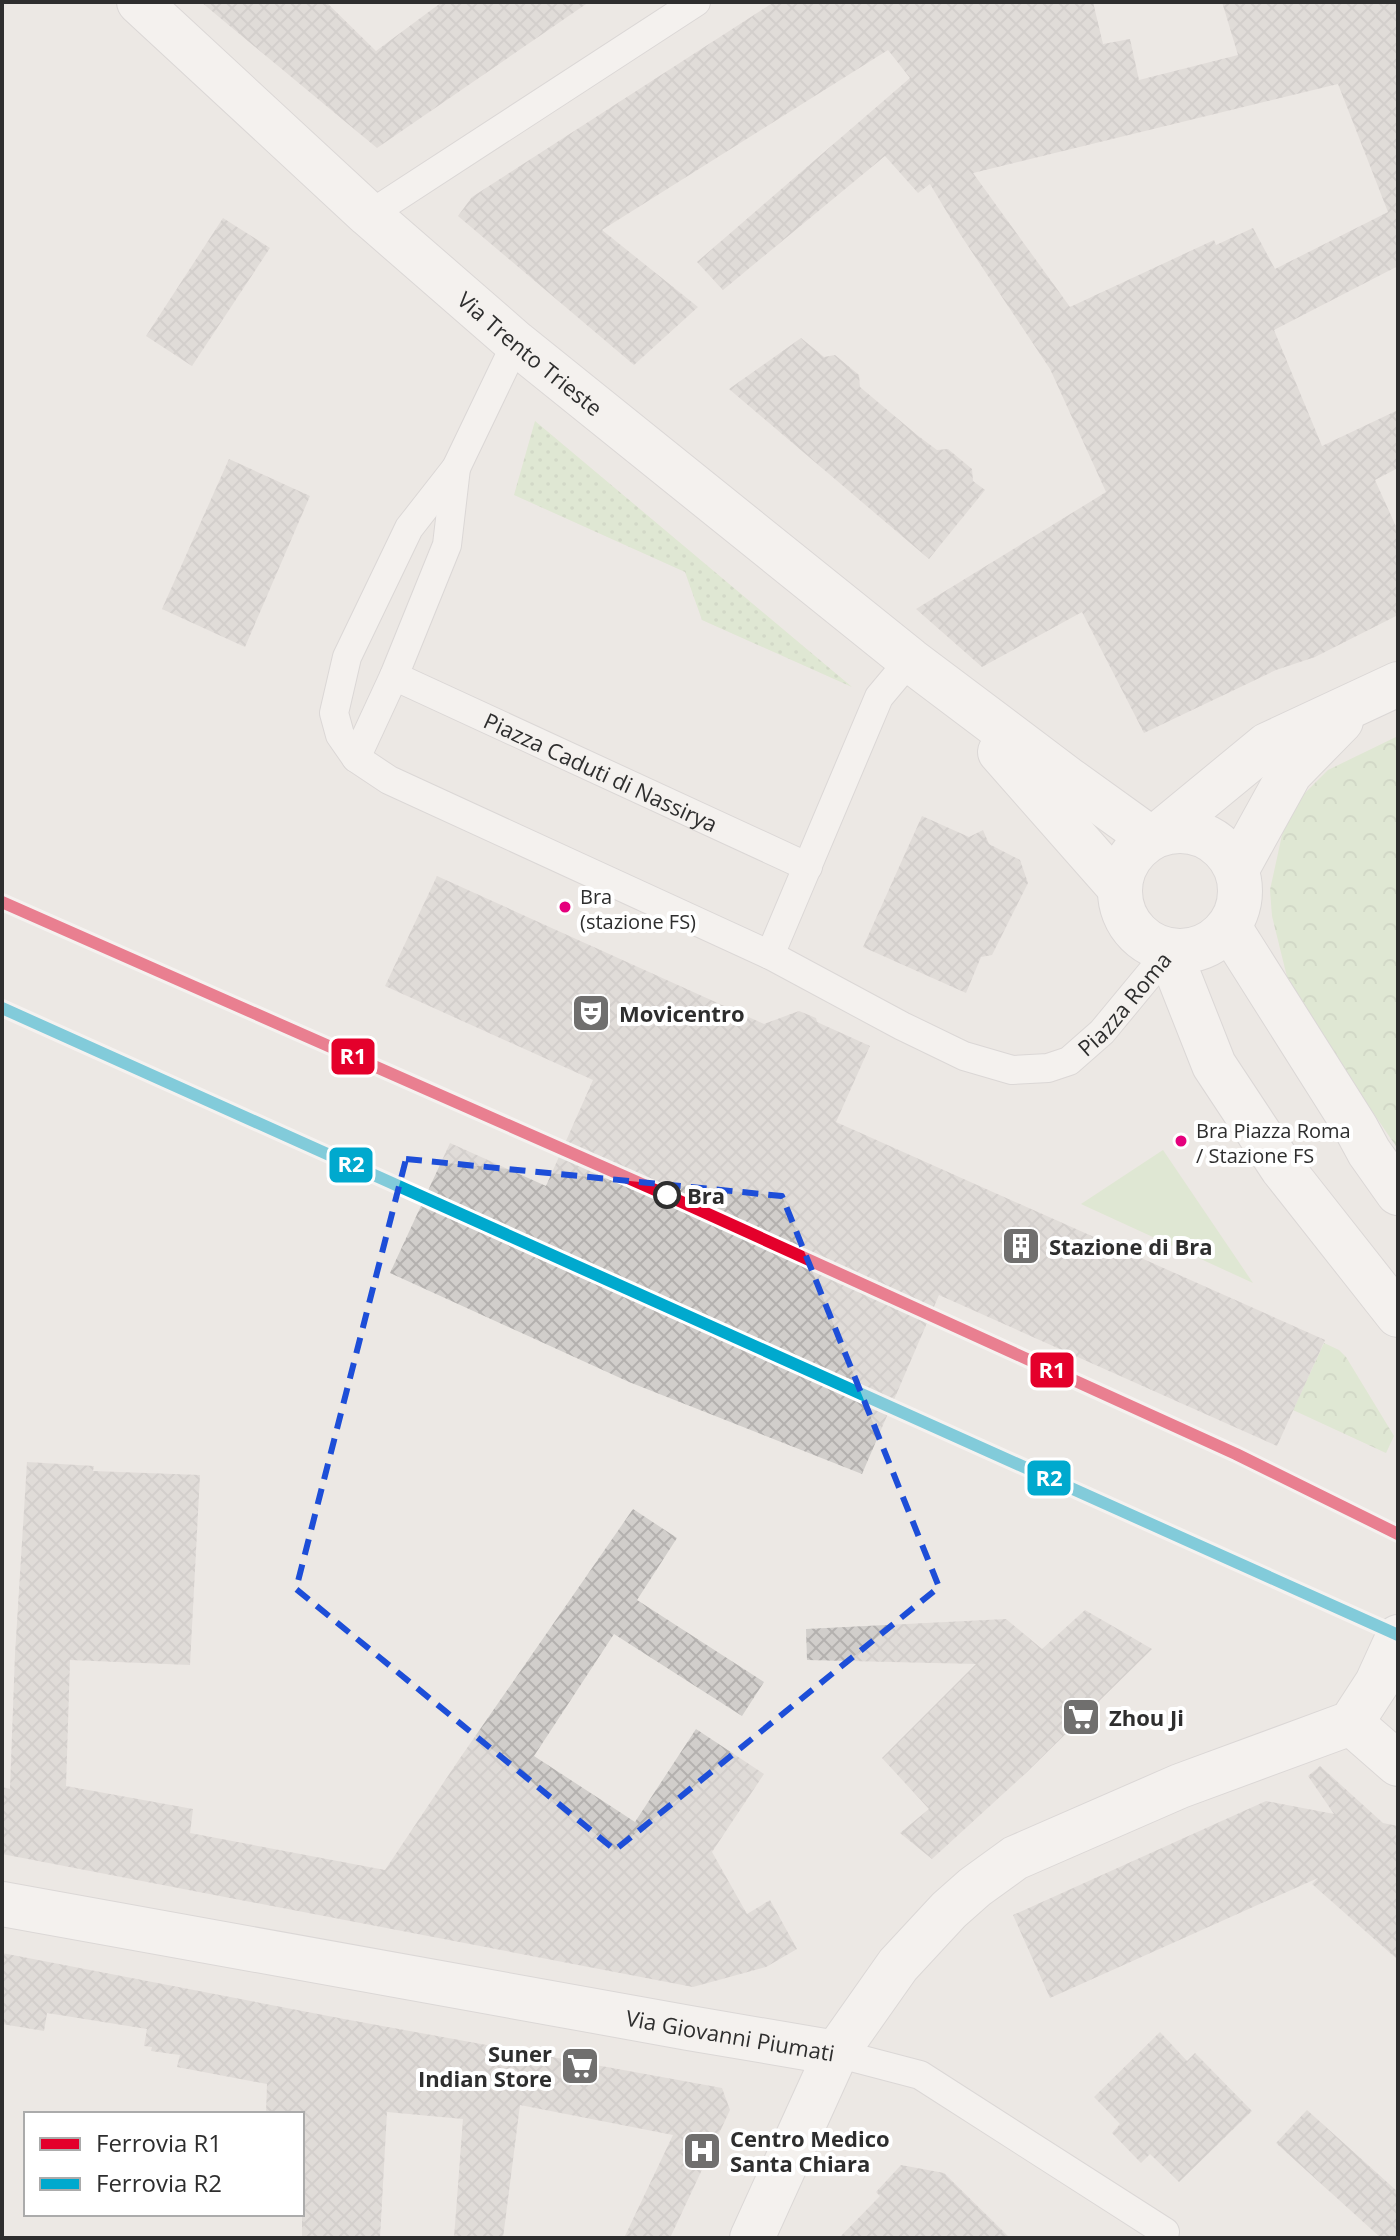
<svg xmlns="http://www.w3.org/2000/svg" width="1400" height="2240" viewBox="0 0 1400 2240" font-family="'Open Sans',sans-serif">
	<defs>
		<pattern id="park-crowns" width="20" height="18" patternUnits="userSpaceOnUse" patternTransform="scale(2)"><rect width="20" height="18" fill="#cee6be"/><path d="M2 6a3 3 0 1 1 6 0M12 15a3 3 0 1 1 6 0" fill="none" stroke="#b1c6a4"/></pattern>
		<pattern id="garden-dots" width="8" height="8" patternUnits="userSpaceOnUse" patternTransform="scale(2)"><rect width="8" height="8" fill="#cee6be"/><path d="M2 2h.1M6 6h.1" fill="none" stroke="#b1c6a4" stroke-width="1.8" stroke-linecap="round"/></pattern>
		<pattern id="building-cross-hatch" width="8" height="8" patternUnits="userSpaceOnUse" patternTransform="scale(2)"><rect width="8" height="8" fill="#d1cecb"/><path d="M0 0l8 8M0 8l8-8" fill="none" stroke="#b4b1af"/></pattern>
	</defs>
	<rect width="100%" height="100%" fill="#ece8e4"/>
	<!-- grass -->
	<path fill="#cee6be" d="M 1163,1150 L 1253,1283 L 1081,1204 Z"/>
	<!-- park -->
	<g fill="url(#park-crowns)">
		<path d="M 1398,736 L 1398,1149 L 1291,993 L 1272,916 L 1270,890 L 1282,835 L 1292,806 L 1328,770 Z"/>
		<path d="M 1324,1343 L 1339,1350 L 1346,1357 L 1394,1436 L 1386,1453 L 1293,1410 Z"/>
	</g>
	<!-- garden -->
	<path fill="url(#garden-dots)" d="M 535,421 L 852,687 L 702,620 L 685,572 L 514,495 Z"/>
	<!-- building -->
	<g fill="url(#building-cross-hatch)" fill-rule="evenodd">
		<path d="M 201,2 L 326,2 L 376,51 L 442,2 L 589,2 L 377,148 Z"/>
		<path d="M 774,2 L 1093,2 L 1103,44 L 1130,39 L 1139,80 L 1238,55 L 1222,2 L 1398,2 L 1398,266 L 1274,330 L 1322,446 L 1398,410 L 1398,468 L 1375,480 L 1398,531 L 1398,615 L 1315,657 L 1276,670 L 1144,733 L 1082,612 L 982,667 L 916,609 L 1106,492 L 1050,369 L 960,234 L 930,184 L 918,193 L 885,156 L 723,290 L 697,262 L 910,78 L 888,50 L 602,230 L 698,307 L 634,365 L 458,216 L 472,197 ZM 1338,84 L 1388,212 L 1275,269 L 1253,228 L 1216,245 L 1214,240 L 1070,307 L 973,173 Z"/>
		<path d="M 223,218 L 270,248 L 192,366 L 146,336 Z"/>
		<path d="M 801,338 L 824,357 L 835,355 L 859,375 L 860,387 L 917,435 L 937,450 L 948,449 L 972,469 L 973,481 L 985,490 L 929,559 L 729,389 Z"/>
		<path d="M 229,459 L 310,496 L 245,647 L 162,609 Z"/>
		<path d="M 922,816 L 969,837 L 983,830 L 989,844 L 1020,860 L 1028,883 L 992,955 L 981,957 L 966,993 L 863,947 Z"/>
		<path d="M 437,876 L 764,1024 L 799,1011 L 816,1018 L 817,1022 L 870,1046 L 836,1122 L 1325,1340 L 1277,1446 L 939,1295 L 862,1474 L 629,1382 L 390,1273 L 450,1143 L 546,1186 L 593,1080 L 385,986 Z"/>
		<path d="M 27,1462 L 94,1466 L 93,1471 L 200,1475 L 190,1665 L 70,1660 L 66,1786 L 193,1809 L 190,1833 L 385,1870 L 458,1761 L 633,1509 L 677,1538 L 637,1600 L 764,1682 L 742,1716 L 614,1634 L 534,1756 L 635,1822 L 696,1729 L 764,1774 L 712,1852 L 747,1914 L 770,1900 L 797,1949 L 766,1967 L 693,1987 L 2,1854 L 2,1787 L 10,1789 L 15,1654 Z"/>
		<path d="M 1085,1610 L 1152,1649 L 1027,1772 L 932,1859 L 900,1833 L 929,1809 L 882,1758 L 976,1664 L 807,1660 L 806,1629 L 1006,1619 L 1042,1649 Z"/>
		<path d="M 1320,1766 L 1383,1823 L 1398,1826 L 1398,1960 L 1312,1884 L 1318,1878 L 1050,1998 L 1013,1915 L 1266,1801 L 1334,1814 L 1308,1776 Z"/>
		<path d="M 2,1953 L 344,2019 L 722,2088 L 730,2110 L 670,2238 L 624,2238 L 673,2135 L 520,2105 L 503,2238 L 454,2238 L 463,2119 L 387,2112 L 380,2238 L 302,2238 L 302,2114 L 266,2114 L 267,2084 L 177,2067 L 180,2055 L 151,2051 L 152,2047 L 144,2046 L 147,2029 L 47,2013 L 44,2031 L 2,2024 Z"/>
		<path d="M 1160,2032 L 1187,2061 L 1195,2053 L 1252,2111 L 1179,2182 L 1150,2154 L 1141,2163 L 1112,2133 L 1120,2124 L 1094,2097 Z"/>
		<path d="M 1307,2110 L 1398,2192 L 1398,2238 L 1381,2238 L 1276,2143 Z"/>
		<path d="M 901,2165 L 944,2173 L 1010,2238 L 839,2238 L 880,2196 L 876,2192 Z"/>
	</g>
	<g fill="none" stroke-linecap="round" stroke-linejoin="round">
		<defs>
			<g id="service">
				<path d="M 369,215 L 696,2"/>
				<path id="s1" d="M 516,343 L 456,468 L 409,528 L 347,657 L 334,713 L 340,735 L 356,758 L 389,780 L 770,955 L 902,1026 L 964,1056 L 1012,1070 L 1048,1068 L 1069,1061 L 1102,1032 L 1169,951"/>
				<path id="s2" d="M 394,676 L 808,867"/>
				<path d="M 356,758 L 394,676 L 447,545 L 456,468"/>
				<path d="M 770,955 L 879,697 L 910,660"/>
				<path d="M 836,2053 L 920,2075 L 1165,2232"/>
			</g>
			<g id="minor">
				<path d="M 1159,834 L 1267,745 L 1398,684"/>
				<path d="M 1237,869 L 1290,773 L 1341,721"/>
				<path d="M 1351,1723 L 1398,1764"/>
				<path d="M 752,2238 L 836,2053"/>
			</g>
			<g id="tertiary">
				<path id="s3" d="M 2,1904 L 689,2028 L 836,2053 L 898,1965 L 949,1910 L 975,1887 L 1015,1858 L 1180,1786 L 1351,1723 L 1377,1683 L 1398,1637"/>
			</g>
			<g id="secondary">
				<path id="s4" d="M 139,2 L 369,215 L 516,343 L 910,660 L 1068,779 L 1150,838"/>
				<path d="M 1000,752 L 1119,887"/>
				<circle cx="1180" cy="891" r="60"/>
				<path d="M 1229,927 L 1356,1128 L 1369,1152 L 1398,1193"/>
				<path d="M 1169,951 L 1214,1065 L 1282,1168 L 1398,1315"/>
			</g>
		</defs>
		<!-- service casing -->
		<use href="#service" stroke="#c5c4c5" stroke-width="30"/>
		<!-- minor casing -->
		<use href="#minor" stroke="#c5c4c5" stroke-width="46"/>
		<!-- tertiary casing -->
		<use href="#tertiary" stroke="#c5c4c5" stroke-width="46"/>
		<!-- secondary casing -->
		<use href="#secondary" stroke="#c5c4c5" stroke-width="46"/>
		<!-- service -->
		<use href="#service" stroke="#fcfcfb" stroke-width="28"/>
		<!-- minor -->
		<use href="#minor" stroke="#fcfcfb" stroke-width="44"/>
		<!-- tertiary -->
		<use href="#tertiary" stroke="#fcfcfb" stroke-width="44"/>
		<!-- secondary -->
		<use href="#secondary" stroke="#fcfcfb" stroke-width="44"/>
		<!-- rail -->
		<path stroke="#dfdfe1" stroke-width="6" d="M 2,1008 L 1398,1635"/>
		<defs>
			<path id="rail-1" d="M 2,902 L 653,1189 L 1236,1454 L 1398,1534"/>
			<path id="rail-2" d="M 2,1008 L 1398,1635"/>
		</defs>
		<!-- rail-1 casing -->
		<use href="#rail-1" stroke="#fff" stroke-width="18"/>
		<!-- rail-2 casing -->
		<use href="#rail-2" stroke="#fff" stroke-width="18"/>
		<!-- rail-1 -->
		<use href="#rail-1" stroke="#e4002b" stroke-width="12"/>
		<!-- rail-2 -->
		<use href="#rail-2" stroke="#00a9ce" stroke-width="12"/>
	</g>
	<!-- marked area -->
	<path d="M0 0H1400V2240H0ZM 406,1159 L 782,1196 L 939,1587 L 615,1850 L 296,1589 Z" fill="#ece8e4" fill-opacity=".55" fill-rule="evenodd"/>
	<path fill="none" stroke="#1d4ed8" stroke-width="6" stroke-dasharray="16 10" stroke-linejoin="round" d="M 406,1159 L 782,1196 L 939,1587 L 615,1850 L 296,1589 Z"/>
	<!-- icons -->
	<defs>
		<symbol id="theatre-square" viewBox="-11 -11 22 22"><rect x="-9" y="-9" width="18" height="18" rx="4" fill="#706f6e" stroke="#fff"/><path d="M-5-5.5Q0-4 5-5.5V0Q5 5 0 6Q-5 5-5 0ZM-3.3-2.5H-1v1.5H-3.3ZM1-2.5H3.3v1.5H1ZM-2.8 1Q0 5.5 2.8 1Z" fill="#fff"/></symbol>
		<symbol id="building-square" viewBox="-11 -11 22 22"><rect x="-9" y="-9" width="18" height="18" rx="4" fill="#706f6e" stroke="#fff"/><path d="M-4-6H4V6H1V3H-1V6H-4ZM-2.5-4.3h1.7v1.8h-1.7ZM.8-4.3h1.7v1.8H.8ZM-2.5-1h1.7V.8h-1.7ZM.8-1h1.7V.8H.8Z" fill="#fff"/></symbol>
		<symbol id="supermarket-square" viewBox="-11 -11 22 22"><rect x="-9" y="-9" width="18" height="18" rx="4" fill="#706f6e" stroke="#fff"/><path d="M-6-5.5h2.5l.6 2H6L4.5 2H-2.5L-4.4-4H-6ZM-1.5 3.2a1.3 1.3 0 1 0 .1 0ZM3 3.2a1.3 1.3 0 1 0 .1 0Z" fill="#fff"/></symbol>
		<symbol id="hospital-square" viewBox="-11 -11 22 22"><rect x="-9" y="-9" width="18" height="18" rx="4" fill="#706f6e" stroke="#fff"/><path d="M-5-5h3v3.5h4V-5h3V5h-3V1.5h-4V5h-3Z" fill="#fff"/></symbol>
	</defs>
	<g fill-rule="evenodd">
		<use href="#theatre-square" x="569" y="991" width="44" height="44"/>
		<use href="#building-square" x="999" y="1224" width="44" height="44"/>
		<use href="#supermarket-square" x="1059" y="1695" width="44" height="44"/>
		<use href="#supermarket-square" x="558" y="2044" width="44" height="44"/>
		<use href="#hospital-square" x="680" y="2129" width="44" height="44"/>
	</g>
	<!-- markers -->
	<g fill="#e5007d" stroke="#fff" stroke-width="3">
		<circle cx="565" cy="907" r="7"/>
		<circle cx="1181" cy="1141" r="7"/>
	</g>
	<circle fill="#fff" stroke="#2e2e2e" stroke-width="4" cx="667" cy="1195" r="12"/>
	<g text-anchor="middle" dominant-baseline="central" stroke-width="8" stroke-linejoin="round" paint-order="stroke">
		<!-- bus labels -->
		<g font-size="20" fill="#2e2e2e" stroke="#fff" text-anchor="start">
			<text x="580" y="896">Bra<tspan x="580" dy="25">(stazione FS)</tspan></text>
			<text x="1196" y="1130">Bra Piazza Roma<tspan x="1196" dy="25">/ Stazione FS</tspan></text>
		</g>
		<!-- street labels -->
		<g font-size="22" fill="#2e2e2e" stroke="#fff">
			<text stroke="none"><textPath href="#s4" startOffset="526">Via Trento Trieste</textPath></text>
			<text stroke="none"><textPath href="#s2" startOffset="228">Piazza Caduti di Nassirya</textPath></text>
			<text stroke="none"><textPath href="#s1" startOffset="1332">Piazza Roma</textPath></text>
			<text stroke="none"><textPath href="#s3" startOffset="740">Via Giovanni Piumati</textPath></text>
		</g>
		<!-- poi labels -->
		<g font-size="22" font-weight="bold" fill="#2e2e2e" stroke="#fff" text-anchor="start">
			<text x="619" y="1013">Movicentro</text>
			<text x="1049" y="1246">Stazione di Bra</text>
			<text x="1109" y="1717">Zhou Ji</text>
			<text x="552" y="2053" text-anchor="end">Suner<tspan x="552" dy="25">Indian Store</tspan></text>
			<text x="730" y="2138">Centro Medico<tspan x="730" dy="25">Santa Chiara</tspan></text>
		</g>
		<!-- stop labels -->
		<g font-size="22" font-weight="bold" fill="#2e2e2e" stroke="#fff" text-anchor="start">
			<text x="687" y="1195">Bra</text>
		</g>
	</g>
	<g stroke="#fff" stroke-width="3">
		<rect x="330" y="1037" width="46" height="39" rx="8" fill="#e4002b"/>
		<rect x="328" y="1146" width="46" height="38" rx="8" fill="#00a9ce"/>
		<rect x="1029" y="1351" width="46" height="38" rx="8" fill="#e4002b"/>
		<rect x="1026" y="1459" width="46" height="38" rx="8" fill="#00a9ce"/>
	</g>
	<g font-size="22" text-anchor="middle" font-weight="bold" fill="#fff">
		<text x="353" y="1064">R1</text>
		<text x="351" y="1172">R2</text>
		<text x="1052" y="1378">R1</text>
		<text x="1049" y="1486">R2</text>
	</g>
	<!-- border -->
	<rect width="1400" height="2240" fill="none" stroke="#2e2e2e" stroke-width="8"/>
	<!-- legend -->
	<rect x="24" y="2112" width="280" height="104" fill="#ffffff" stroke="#ababab" stroke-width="2"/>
	<rect x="40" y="2138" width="40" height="12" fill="#e4002b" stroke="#ababab" stroke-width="2"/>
	<text x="96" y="2152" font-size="24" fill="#2e2e2e">Ferrovia R1</text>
	<rect x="40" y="2178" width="40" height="12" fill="#00a9ce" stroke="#ababab" stroke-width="2"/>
	<text x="96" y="2192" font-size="24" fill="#2e2e2e">Ferrovia R2</text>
</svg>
